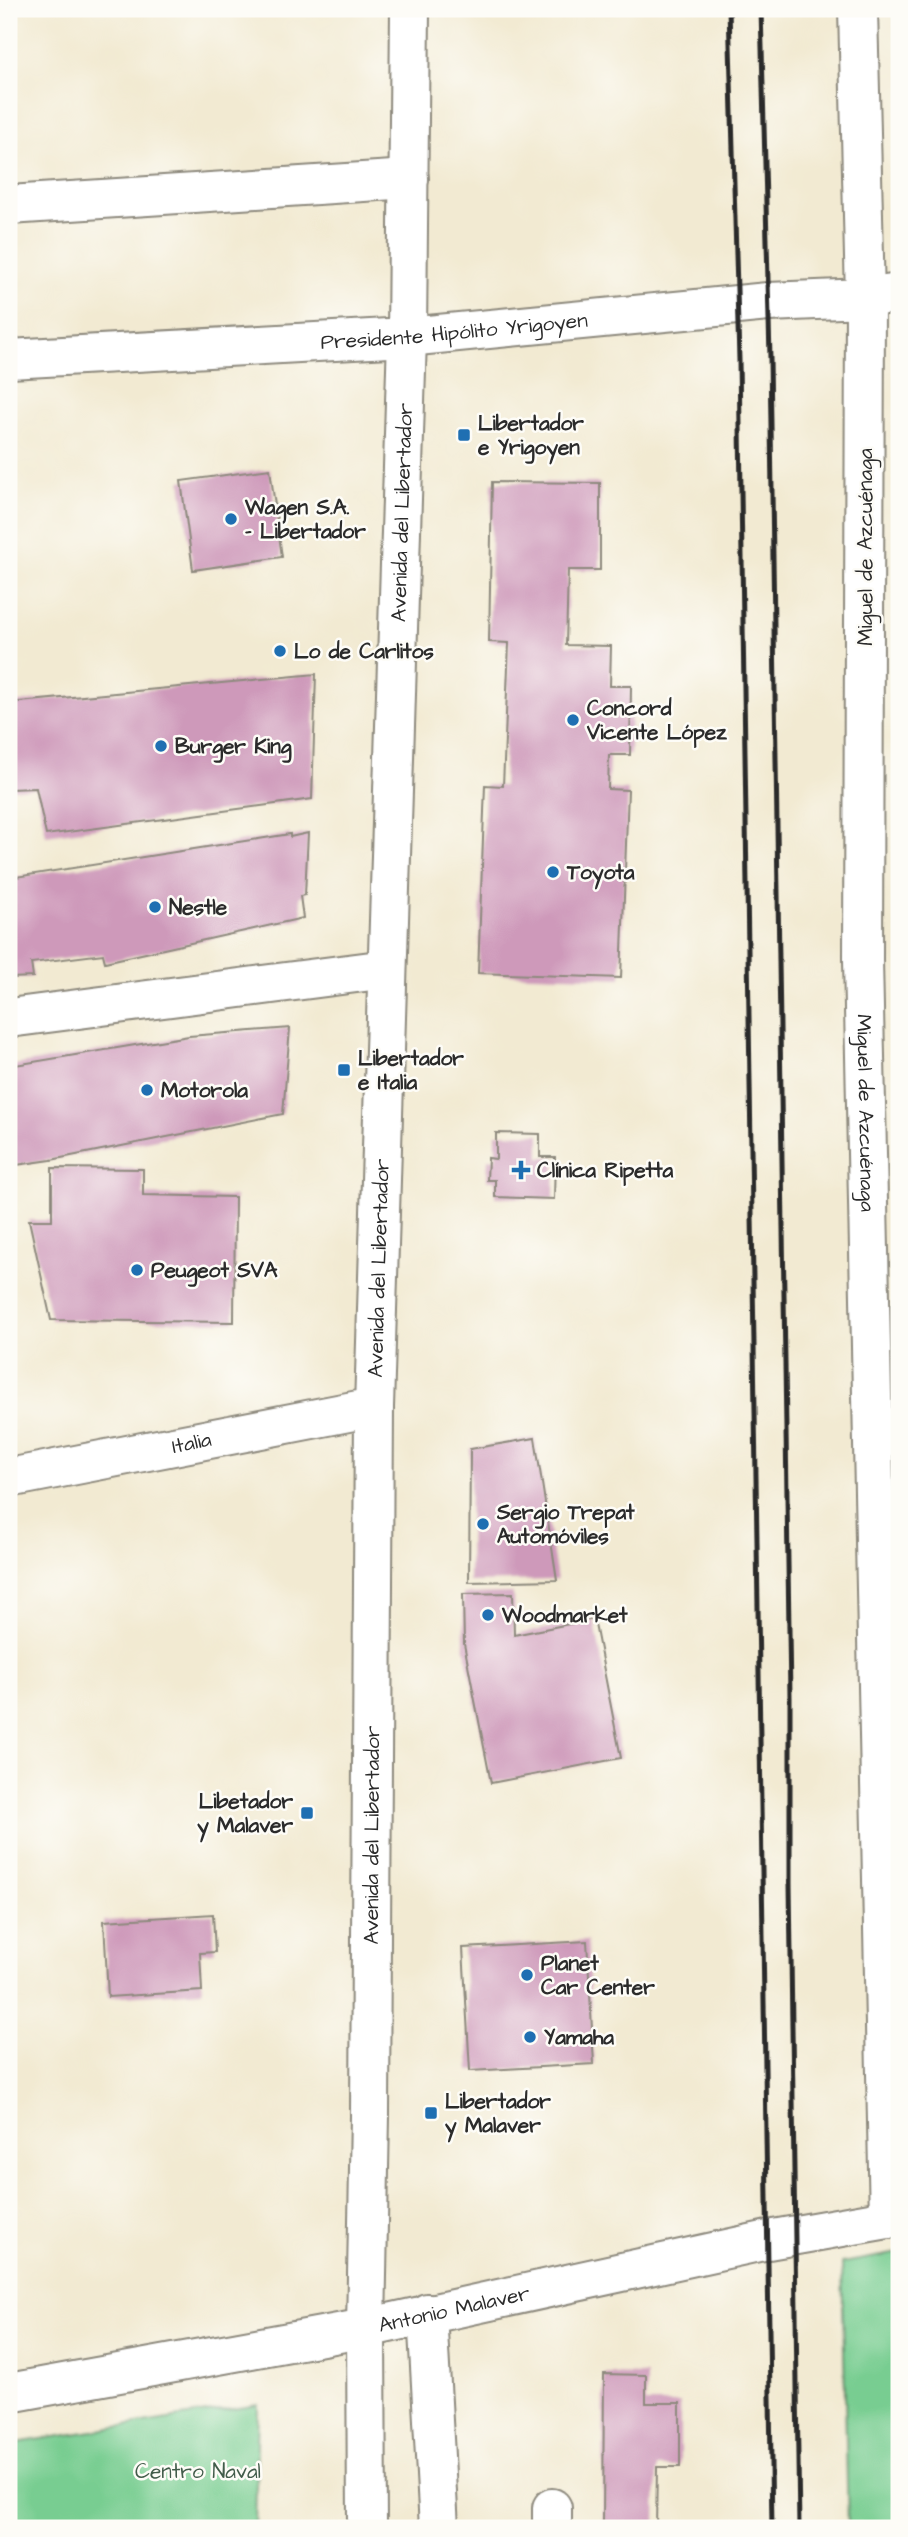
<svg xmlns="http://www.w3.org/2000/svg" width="908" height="2537" viewBox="0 0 908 2537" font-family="'Architects Daughter',sans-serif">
	<rect width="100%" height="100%" fill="#fdfcf7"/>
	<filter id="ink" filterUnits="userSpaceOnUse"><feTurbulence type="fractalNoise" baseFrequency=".0143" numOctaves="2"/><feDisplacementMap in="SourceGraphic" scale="14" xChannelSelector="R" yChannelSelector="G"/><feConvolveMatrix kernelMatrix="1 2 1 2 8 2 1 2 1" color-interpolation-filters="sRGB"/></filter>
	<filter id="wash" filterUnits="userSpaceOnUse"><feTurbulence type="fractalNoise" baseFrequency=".00686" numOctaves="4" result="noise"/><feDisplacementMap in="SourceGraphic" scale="28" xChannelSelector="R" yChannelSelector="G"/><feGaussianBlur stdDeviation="1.57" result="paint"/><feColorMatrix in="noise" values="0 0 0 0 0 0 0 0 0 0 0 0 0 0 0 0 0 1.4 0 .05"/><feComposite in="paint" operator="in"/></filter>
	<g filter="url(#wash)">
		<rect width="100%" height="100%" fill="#f2ead2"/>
		<!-- green -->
		<g fill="#78cd91" stroke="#527c5e" stroke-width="2">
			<path d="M 899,2253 L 899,2528 L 848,2528 L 842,2263 Z"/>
			<path d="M 258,2405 L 255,2528 L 9,2528 L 9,2444 Z"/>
		</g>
		<g id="blocks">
			<!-- building -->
			<g fill="#ce99ba">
				<path d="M 270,469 L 282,557 L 193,570 L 181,481 Z"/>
				<path d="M 492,482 L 600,483 L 600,570 L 568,570 L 566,645 L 611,646 L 610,686 L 631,686 L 630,755 L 609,755 L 608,789 L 628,790 L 621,978 L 478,973 L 485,785 L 503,786 L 509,643 L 489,642 Z"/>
				<path d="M 316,674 L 312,799 L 46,835 L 36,788 L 9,789 L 9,703 Z"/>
				<path d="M 308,833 L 305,895 L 300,896 L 303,918 L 105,962 L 103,954 L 31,963 L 33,977 L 9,978 L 9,878 L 290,834 L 290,837 Z"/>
				<path d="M 290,1028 L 283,1114 L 51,1160 L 9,1166 L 9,1066 L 189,1036 Z"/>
				<path d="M 496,1133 L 540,1134 L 540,1157 L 555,1157 L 554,1199 L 495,1197 L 495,1180 L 487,1180 L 488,1158 L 496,1159 Z"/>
				<path d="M 52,1168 L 143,1169 L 143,1195 L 235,1197 L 234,1322 L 51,1320 L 29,1220 L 52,1220 Z"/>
				<path d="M 535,1438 L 557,1580 L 469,1582 L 470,1449 Z"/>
				<path d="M 513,1593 L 514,1635 L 594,1619 L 621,1758 L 491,1783 L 464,1644 L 463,1594 Z"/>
				<path d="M 213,1914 L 215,1952 L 200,1953 L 202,1991 L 108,1997 L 104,1921 Z"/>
				<path d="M 587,1941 L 594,2064 L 470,2071 L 463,1948 Z"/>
				<path d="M 604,2374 L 646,2375 L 646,2403 L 680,2403 L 680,2467 L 657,2467 L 656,2528 L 603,2528 Z"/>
			</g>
		</g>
	</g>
	<g filter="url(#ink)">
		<use href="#blocks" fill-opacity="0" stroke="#8e8a7e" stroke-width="2"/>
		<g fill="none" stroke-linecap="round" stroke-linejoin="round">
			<defs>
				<g id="minor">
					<path id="s1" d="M 858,9 L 865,298 L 863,959 L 889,2219"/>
					<path d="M 9,205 L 409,179"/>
					<path id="s2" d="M 9,359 L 407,337 L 768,302 L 865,298 L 899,293"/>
					<path d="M 9,1018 L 387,969"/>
					<path id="s3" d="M 9,1478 L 374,1407"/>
					<path id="s4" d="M 9,2393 L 366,2328 L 768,2240 L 899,2217"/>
					<path d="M 552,2508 L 552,2528"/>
				</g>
				<g id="major">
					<path d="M 427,2313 L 439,2528"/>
					<path id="s5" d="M 367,2528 L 366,2328 L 370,2116 L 374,1407 L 407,337 L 410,9"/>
				</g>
			</defs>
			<!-- minor casing -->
			<use href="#minor" stroke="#8e8a7e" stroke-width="42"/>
			<!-- major casing -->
			<use href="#major" stroke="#8e8a7e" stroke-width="42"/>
			<!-- minor -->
			<use href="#minor" stroke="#fff" stroke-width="38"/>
			<!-- major -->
			<use href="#major" stroke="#fff" stroke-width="38"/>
			<!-- rail -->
			<g stroke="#2b2b2b" stroke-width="5">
				<path d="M 729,9 L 739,360 L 772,2528"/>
				<path d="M 761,9 L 770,358 L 790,1697 L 790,1884 L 799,2528"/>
			</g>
		</g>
	</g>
	<!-- markers -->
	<g fill="#1f6fb2" stroke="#fdfcf7" stroke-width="2.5">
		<rect x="457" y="428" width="14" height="14" rx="3.5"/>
		<circle cx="231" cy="519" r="7"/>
		<circle cx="280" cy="651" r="7"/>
		<circle cx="573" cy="720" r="7"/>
		<circle cx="161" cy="746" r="7"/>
		<circle cx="553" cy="872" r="7"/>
		<circle cx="155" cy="907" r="7"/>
		<rect x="337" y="1063" width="14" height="14" rx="3.5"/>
		<circle cx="147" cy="1090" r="7"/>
		<path d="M517.5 1159.5h7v7h7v7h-7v7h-7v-7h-7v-7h7z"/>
		<circle cx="137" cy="1270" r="7"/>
		<circle cx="483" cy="1524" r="7"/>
		<circle cx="488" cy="1615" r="7"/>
		<rect x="300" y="1806" width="14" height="14" rx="3.5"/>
		<circle cx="527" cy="1975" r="7"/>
		<circle cx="530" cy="2037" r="7"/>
		<rect x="424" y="2106" width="14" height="14" rx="3.5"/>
	</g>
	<g text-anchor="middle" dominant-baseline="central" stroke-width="5" stroke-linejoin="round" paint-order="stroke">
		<!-- street labels -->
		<g font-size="21" fill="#2b2b2b" stroke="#fdfcf7">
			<text stroke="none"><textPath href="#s2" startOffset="446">Presidente Hipólito Yrigoyen</textPath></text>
			<text stroke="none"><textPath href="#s5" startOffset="2016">Avenida del Libertador</textPath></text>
			<text transform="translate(865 547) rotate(-90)">Miguel de Azcuénaga</text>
			<text stroke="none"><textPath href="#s1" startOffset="1104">Miguel de Azcuénaga</textPath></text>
			<text stroke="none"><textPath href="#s5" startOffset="1260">Avenida del Libertador</textPath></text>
			<text stroke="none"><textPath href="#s3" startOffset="186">Italia</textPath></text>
			<text stroke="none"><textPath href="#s5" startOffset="693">Avenida del Libertador</textPath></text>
			<text stroke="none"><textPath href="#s4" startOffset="453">Antonio Malaver</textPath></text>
		</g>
		<!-- poi labels -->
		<g font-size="21" font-weight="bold" fill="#2b2b2b" stroke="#fdfcf7" text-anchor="start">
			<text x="478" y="423">Libertador<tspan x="478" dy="24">e Yrigoyen</tspan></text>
			<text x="245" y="507">Wagen S.A.<tspan x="245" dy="24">- Libertador</tspan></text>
			<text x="294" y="651">Lo de Carlitos</text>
			<text x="587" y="708">Concord<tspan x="587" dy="24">Vicente López</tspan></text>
			<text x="175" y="746">Burger King</text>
			<text x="567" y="872">Toyota</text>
			<text x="169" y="907">Nestle</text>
			<text x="358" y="1058">Libertador<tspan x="358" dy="24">e Italia</tspan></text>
			<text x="161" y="1090">Motorola</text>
			<text x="537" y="1170">Clínica Ripetta</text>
			<text x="151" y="1270">Peugeot SVA</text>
			<text x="497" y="1512">Sergio Trepat<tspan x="497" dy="24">Automóviles</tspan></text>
			<text x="502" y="1615">Woodmarket</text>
			<text x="293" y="1801" text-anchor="end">Libetador<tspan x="293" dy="24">y Malaver</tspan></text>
			<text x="541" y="1963">Planet<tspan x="541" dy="24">Car Center</tspan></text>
			<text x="544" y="2037">Yamaha</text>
			<text x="445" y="2101">Libertador<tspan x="445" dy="24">y Malaver</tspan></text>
		</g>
		<!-- park labels -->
		<g font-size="21" fill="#425c4a" stroke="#fdfcf7">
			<text x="198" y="2471">Centro Naval</text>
		</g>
	</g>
	<!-- margin -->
	<rect width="908" height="2537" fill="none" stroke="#fdfcf7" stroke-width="35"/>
</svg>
